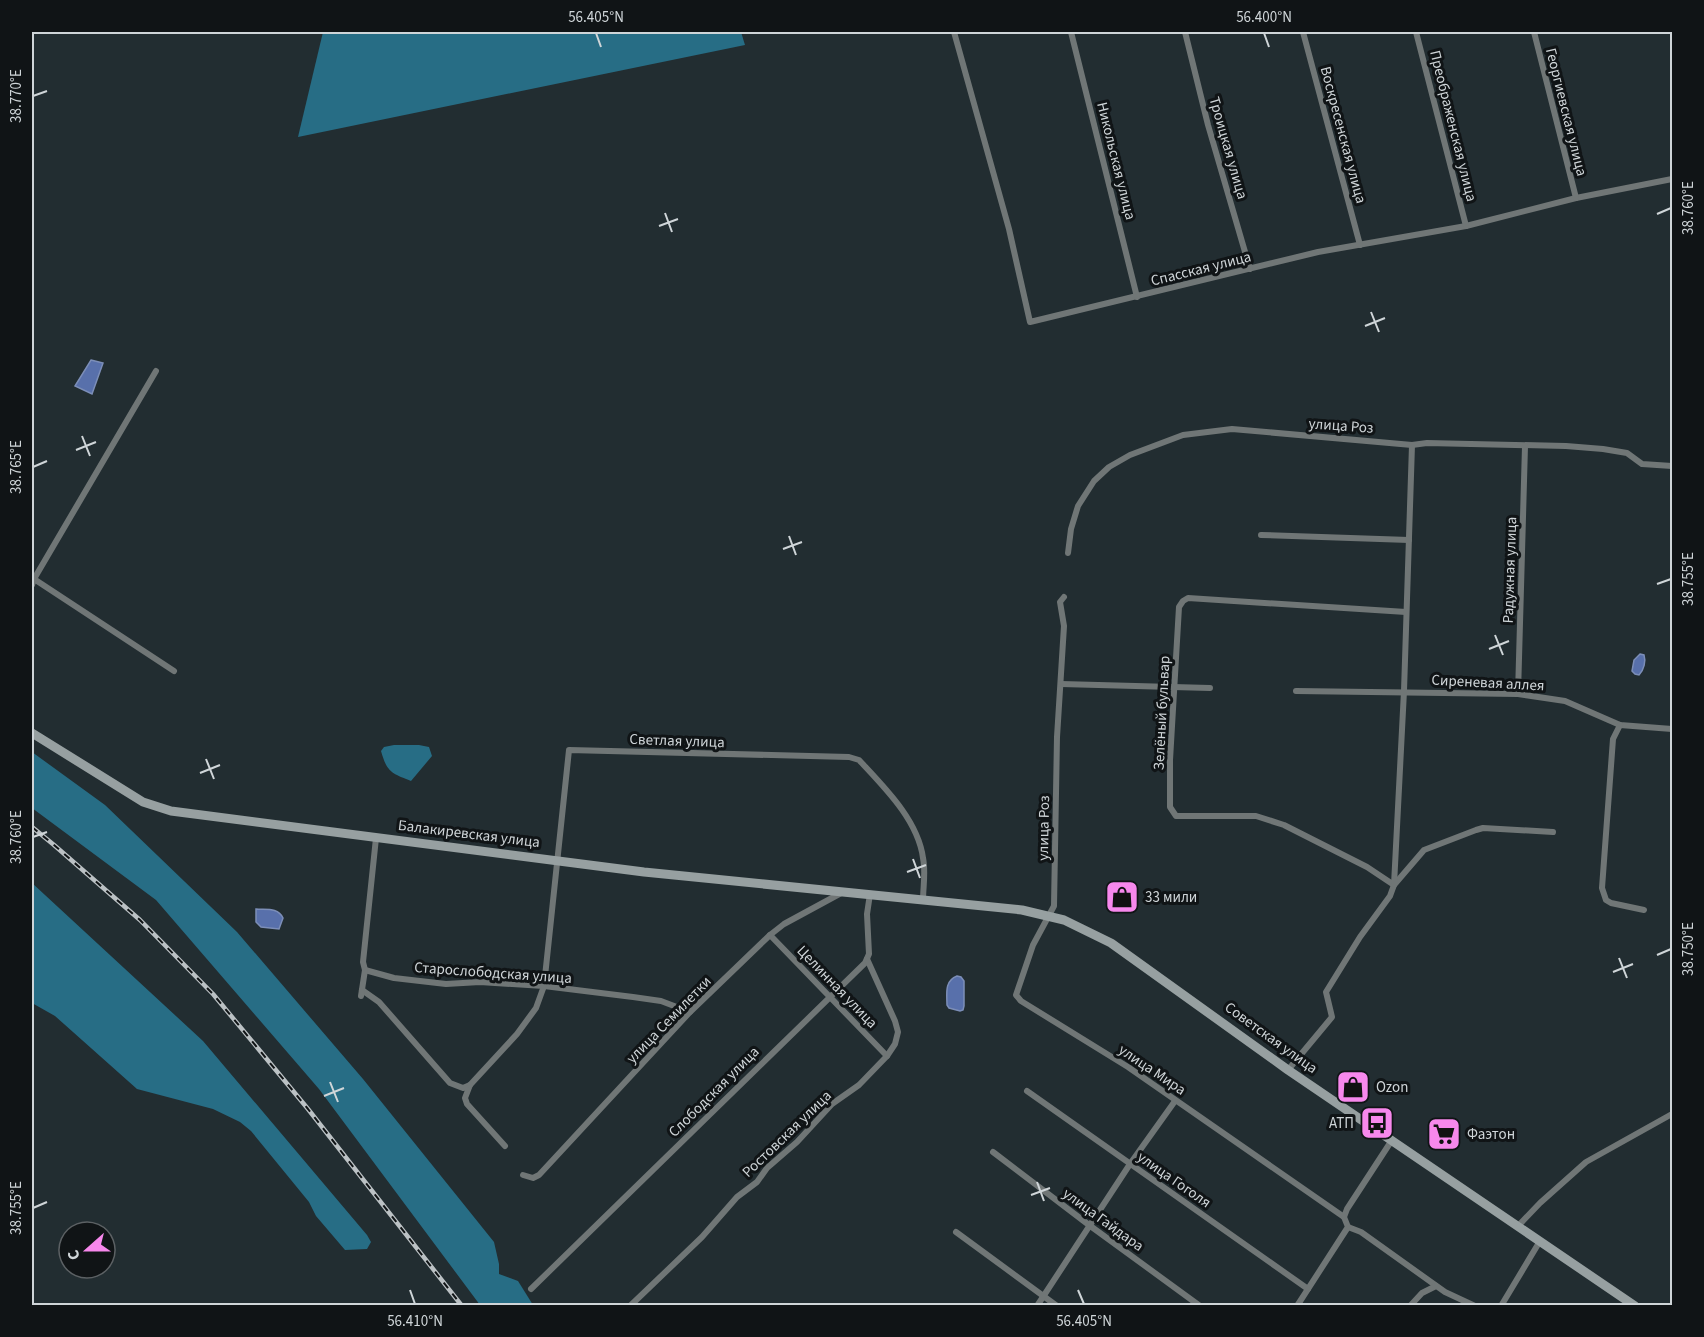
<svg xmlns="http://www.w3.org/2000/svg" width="1704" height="1337" viewBox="0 0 1704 1337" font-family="'Source Sans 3',sans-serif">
	<rect width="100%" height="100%" fill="#222d31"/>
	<!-- forest -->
	<g fill="#276d85">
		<path d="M 323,32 L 741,32 L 745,45 L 298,137 Z"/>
		<path d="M 394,745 L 419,745 L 429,747 L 432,756 L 411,781 C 391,773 387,772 381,751 L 384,747 Z"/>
		<path d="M 32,752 L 105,805 L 237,932 L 363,1079 L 494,1242 L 499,1264 L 499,1274 L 518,1281 L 533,1305 L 480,1305 L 319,1089 L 156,900 L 32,808 Z"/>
		<path d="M 32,883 L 203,1041 L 367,1235 L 371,1242 L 367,1249 L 345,1250 L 316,1216 L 309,1202 L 251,1131 L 240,1122 L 213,1109 L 137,1089 L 55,1016 L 32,1003 Z"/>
	</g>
	<!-- water -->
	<g fill="#5870ab" stroke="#7c8eb8" stroke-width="1.5">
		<path d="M 91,360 L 103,363 L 92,394 L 75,386 Z"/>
		<path d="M 1640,654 L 1644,655 C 1646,661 1644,670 1639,675 L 1635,674 L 1632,671 L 1634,660 Z"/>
		<path d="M 256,909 C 266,910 278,907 283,918 L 279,929 L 261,927 L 256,922 Z"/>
		<path d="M 957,976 L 961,977 L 964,981 L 964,1006 L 963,1010 L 960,1011 L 949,1008 L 947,1005 C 947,994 944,981 957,976 Z"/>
	</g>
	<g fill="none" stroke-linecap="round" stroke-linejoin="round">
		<!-- street -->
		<g stroke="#707676" stroke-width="6">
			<path d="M 954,32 L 1009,229 L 1030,322 L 1318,252 L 1466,226 L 1576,198 L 1672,179"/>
			<path d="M 1071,32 L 1137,297"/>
			<path d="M 1185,32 L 1208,125 L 1250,269"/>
			<path d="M 1303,32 L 1360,245"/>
			<path d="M 1416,32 L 1466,226"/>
			<path d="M 1534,32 L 1576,198"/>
			<path d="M 1261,535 L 1409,540"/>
			<path d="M 1068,553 L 1071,529 L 1078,506 L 1094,481 L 1109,467 L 1130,455 L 1183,435 L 1232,429 L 1412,445 L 1427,443 L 1566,446 L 1603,449 L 1627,453 L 1642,464 L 1672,466"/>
			<path d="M 34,579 L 156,371"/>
			<path d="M 32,585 L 34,579 L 174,671"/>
			<path d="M 1064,597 L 1060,602 L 1064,626 L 1057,737 L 1054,906 L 1033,945 L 1016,995 L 1021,1001 L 1128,1067 L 1344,1217"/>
			<path d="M 1406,612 L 1188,598 L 1183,601 L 1179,607 L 1170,760 L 1170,807 L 1176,816 L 1256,816 L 1284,825 L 1367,867 L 1394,885 L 1424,850 L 1476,830 L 1483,828 L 1553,832"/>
			<path d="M 1061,684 L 1210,688"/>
			<path d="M 1296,691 L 1518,694 L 1565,701 L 1620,725 L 1672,729"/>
			<path d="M 1518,694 L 1525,446"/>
			<path d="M 1620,725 L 1613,739 L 1602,888 L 1606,900 L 1611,903 L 1644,910"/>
			<path d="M 770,935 L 887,1056"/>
			<path d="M 365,970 L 394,978 L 446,984 L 480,982 L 544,986 L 633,997 L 661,1001 L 690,1012"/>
			<path d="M 362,990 L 379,1002 L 450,1083 L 463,1088 L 470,1085 L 465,1098 L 467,1104 L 505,1146"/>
			<path d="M 361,996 L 365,970 L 363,962 L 376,838"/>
			<path d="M 1288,1070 L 1332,1017 L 1326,992 L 1360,937 L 1390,896 L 1394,885 L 1404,691 L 1412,445"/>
			<path d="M 470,1085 L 517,1034 L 536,1008 L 544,986 L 569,750 L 849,757 L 859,760 C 884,787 918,820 923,858 C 926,872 923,887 923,901"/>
			<path d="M 1027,1091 L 1308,1289"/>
			<path d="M 993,1152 L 1089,1225 L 1200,1306"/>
			<path d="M 523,1175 L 533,1178 L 539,1175 L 690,1012 L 770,935 L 784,924 L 843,892"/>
			<path d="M 1518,1226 L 1540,1203 L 1586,1162 L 1672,1114"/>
			<path d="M 1348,1227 L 1361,1232 L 1445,1292 L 1475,1306"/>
			<path d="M 956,1232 L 1057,1306"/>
			<path d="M 531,1289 L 865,963 L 869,954 L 867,914 L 870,894"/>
			<path d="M 630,1306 L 702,1237 L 737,1197 L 757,1182 L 767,1168 L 797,1142 L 832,1104 L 859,1085 L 887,1056 L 895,1044 L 898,1032 L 895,1021 L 867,959"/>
			<path d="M 1037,1306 L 1130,1164 L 1175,1101"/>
			<path d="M 1297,1306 L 1348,1227 L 1344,1217 L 1347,1209 L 1392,1140"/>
			<path d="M 1410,1306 L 1422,1293 L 1436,1286"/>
			<path d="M 1501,1306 L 1540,1241"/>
		</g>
		<!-- secondary -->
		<path stroke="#97a0a1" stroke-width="9" d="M 32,733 L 143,802 L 171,811 L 644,872 L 1022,910 L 1064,920 L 1111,943 L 1288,1070 L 1635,1306"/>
		<defs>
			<path id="rail" d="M 32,827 L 54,845 L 140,920 L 213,994 L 308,1109 L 462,1306"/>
		</defs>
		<!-- rail casing -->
		<use href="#rail" stroke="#bbc1c4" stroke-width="4.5"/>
		<!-- rail -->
		<use href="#rail" stroke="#101416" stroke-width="2" stroke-dasharray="7" stroke-linecap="butt"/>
	</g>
	<!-- ticks -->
	<path fill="none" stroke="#cfd5d8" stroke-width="2" d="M 596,33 L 601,47M 1264,33 L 1269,47M 33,96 L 47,91M 665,213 L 672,232M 1657,214 L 1671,208M 659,226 L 678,219M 1371,312 L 1379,332M 1365,326 L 1385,318M 82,436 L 90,456M 76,450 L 96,442M 33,467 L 47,461M 789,536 L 796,555M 783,549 L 802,542M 1657,584 L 1671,579M 1495,635 L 1503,655M 1489,649 L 1509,641M 206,759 L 214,779M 200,773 L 220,765M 33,837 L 47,832M 913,859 L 920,878M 907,872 L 926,865M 1657,955 L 1671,949M 1619,958 L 1627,978M 1613,972 L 1633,964M 330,1082 L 338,1102M 324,1096 L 344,1088M 1037,1182 L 1044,1201M 1031,1195 L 1050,1188M 33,1208 L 47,1202M 410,1290 L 415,1304M 1078,1290 L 1084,1304"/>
	<!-- icons -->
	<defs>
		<symbol id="shop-square" viewBox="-11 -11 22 22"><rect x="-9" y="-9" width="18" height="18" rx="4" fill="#f788ec" stroke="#101416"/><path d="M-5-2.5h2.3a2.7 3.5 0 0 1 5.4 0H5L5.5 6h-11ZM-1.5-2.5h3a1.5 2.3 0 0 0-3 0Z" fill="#111"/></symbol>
		<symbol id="bus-square" viewBox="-11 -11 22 22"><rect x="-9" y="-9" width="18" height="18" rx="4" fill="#f788ec" stroke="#101416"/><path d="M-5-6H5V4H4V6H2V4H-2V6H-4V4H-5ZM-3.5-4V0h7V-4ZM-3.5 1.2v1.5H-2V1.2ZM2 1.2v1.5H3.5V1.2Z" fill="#111"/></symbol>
		<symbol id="supermarket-square" viewBox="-11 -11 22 22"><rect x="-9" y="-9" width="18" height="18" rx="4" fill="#f788ec" stroke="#101416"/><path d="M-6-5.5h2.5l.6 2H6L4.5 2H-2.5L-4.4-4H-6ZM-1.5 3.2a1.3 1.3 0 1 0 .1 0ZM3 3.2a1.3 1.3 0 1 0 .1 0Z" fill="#111"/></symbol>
	</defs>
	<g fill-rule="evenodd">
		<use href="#shop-square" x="1103" y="878" width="38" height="38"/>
		<use href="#shop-square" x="1334" y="1068" width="38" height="38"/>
		<use href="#bus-square" x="1358" y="1104" width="38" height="38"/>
		<use href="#supermarket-square" x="1425" y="1115" width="38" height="38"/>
	</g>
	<g text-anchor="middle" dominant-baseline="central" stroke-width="6" stroke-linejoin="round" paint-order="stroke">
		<!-- street labels -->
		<g font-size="15" fill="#cfd5d8" stroke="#101416">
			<text transform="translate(1566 112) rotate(76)">Георгиевская улица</text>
			<text transform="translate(1453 126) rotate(76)">Преображенская улица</text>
			<text transform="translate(1343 135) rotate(75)">Воскресенская улица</text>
			<text transform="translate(1228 148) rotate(74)">Троицкая улица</text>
			<text transform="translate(1116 161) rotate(76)">Никольская улица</text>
			<text transform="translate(1201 269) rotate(-14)">Спасская улица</text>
			<text transform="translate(1341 426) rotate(4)">улица Роз</text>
			<text transform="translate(1510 570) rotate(-88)">Радужная улица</text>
			<text transform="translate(1488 683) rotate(3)">Сиреневая аллея</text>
			<text transform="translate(1162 713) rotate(-87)">Зелёный бульвар</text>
			<text transform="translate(677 741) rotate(2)">Светлая улица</text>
			<text transform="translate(1044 828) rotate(-89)">улица Роз</text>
			<text transform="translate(469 834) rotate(7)">Балакиревская улица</text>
			<text transform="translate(493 973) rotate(4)">Старослободская улица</text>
			<text transform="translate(837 987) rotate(46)">Целинная улица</text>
			<text transform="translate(669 1020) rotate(-46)">улица Семилетки</text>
			<text transform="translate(1271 1038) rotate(36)">Советская улица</text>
			<text transform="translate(1152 1070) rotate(34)">улица Мира</text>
			<text transform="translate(714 1092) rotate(-45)">Слободская улица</text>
			<text transform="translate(787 1134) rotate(-44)">Ростовская улица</text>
			<text transform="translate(1174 1180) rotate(35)">улица Гоголя</text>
			<text transform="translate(1103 1220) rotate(36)">улица Гайдара</text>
		</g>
		<!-- poi labels -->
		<g font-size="15" fill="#cfd5d8" stroke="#101416" text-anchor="start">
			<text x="1145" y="897">33 мили</text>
			<text x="1376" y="1087">Ozon</text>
			<text x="1354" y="1123" text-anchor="end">АТП</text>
			<text x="1467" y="1134">Фаэтон</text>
		</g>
	</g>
	<!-- border -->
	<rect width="1704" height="1337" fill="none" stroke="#101416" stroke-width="66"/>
	<!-- north arrow -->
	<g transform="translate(87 1250) rotate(249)"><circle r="28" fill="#101416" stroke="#5c6164" stroke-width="1.5"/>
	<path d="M0-4.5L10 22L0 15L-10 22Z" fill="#f788ec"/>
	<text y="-9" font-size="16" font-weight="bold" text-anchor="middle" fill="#cfd5d8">С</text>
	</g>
	<rect x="33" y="33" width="1638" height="1271" fill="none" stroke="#cfd5d8" stroke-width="2"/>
	<g font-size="15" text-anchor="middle" fill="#cfd5d8">
		<text x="596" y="22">56.405°N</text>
		<text x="1264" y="22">56.400°N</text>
		<text transform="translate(16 96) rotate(-90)" y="5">38.770°E</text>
		<text transform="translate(1688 208) rotate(-90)" y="5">38.760°E</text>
		<text transform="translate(16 467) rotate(-90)" y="5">38.765°E</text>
		<text transform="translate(1688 579) rotate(-90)" y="5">38.755°E</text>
		<text transform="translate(16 837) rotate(-90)" y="5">38.760°E</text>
		<text transform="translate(1688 949) rotate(-90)" y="5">38.750°E</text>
		<text transform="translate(16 1208) rotate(-90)" y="5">38.755°E</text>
		<text x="415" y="1326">56.410°N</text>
		<text x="1084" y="1326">56.405°N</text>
	</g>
</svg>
